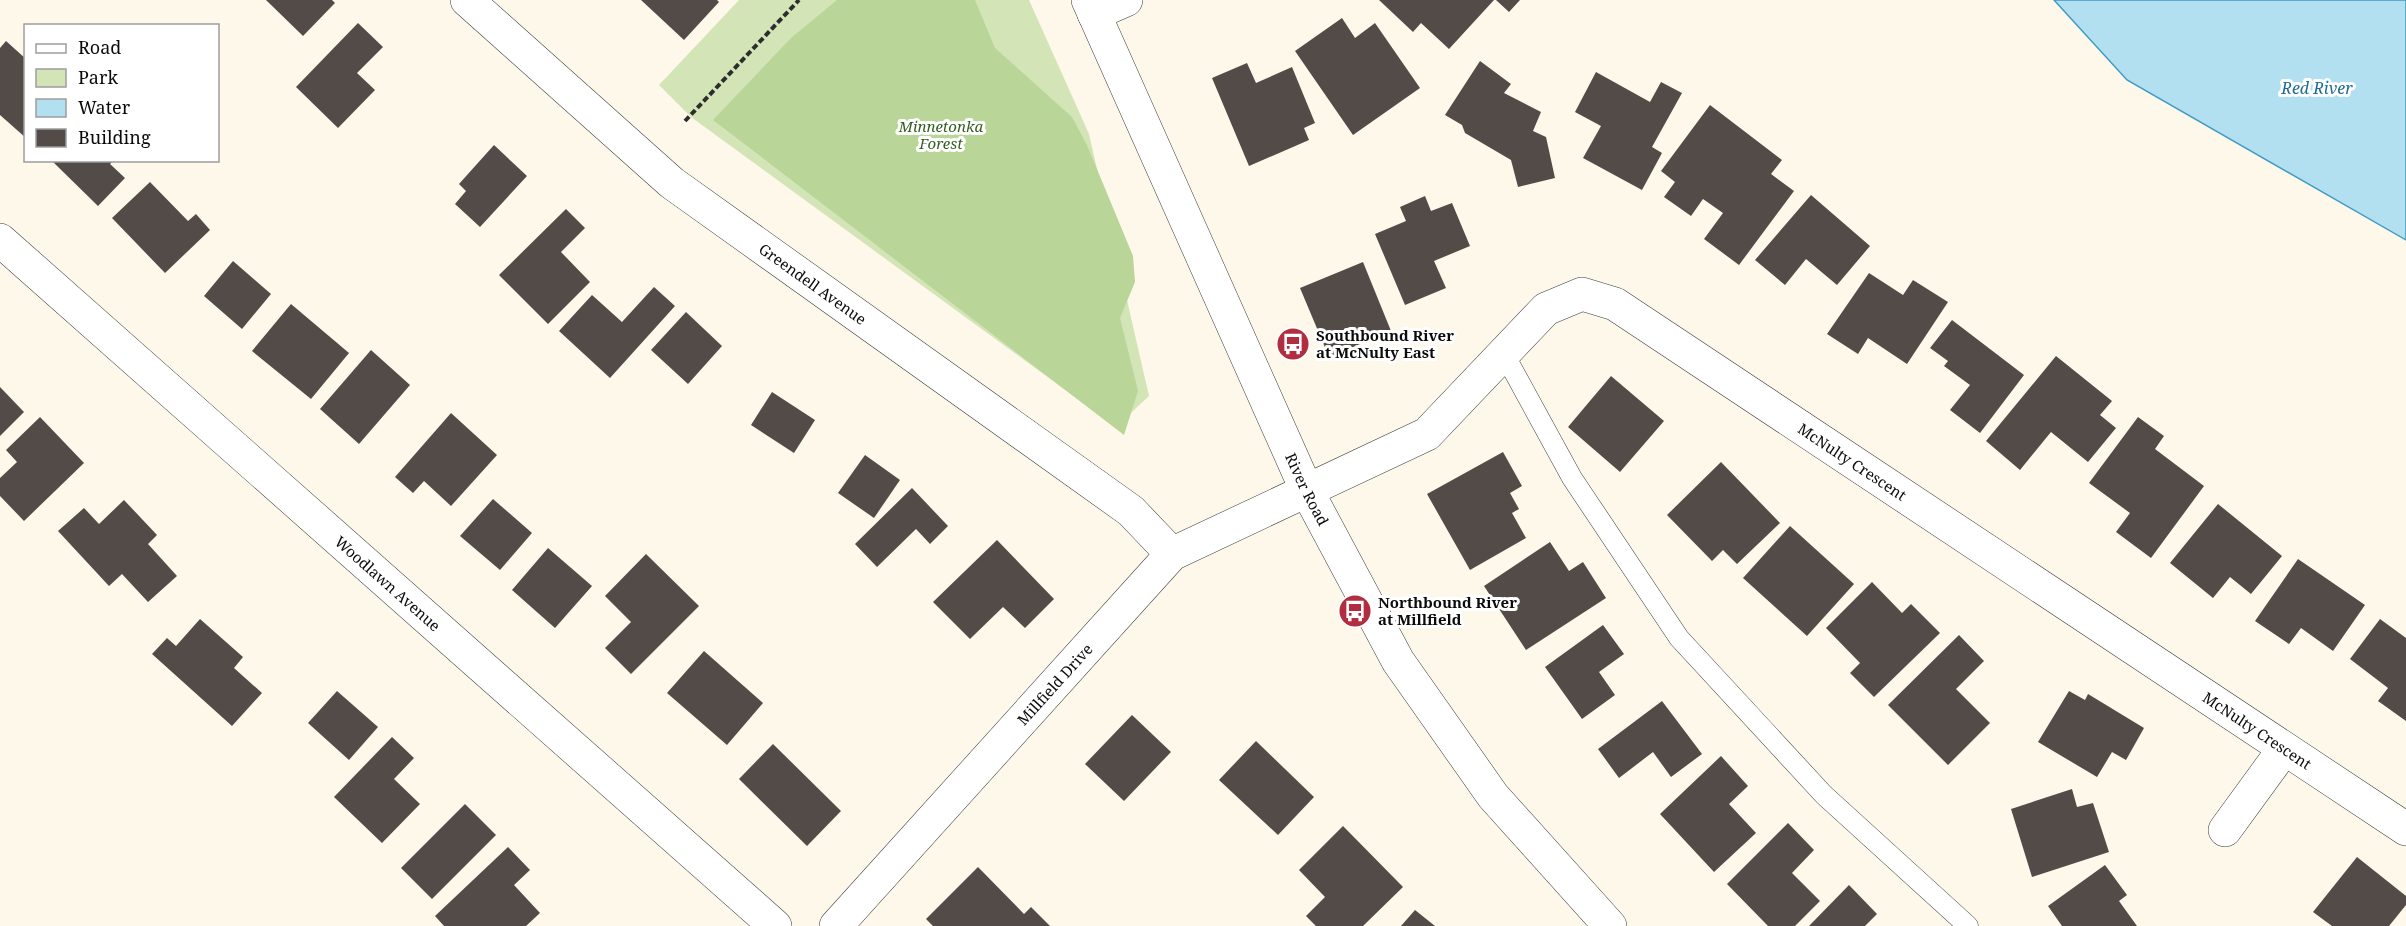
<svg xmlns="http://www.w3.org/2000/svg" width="2406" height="926" viewBox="0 0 2406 926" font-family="'Noto Serif',serif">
	<rect width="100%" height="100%" fill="#fef8ea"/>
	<!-- green -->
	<path fill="#d3e5b7" d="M 739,0 L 1029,0 L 1089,134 L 1149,396 L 1116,427 L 691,117 L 659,85 Z"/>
	<!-- forest -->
	<path fill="#b9d597" d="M 837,0 L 975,0 L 995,48 L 1072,117 L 1087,145 L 1133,256 L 1135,282 L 1120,318 L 1138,391 L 1124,435 L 713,120 L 791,38 Z"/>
	<!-- water -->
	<path fill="#b2e0f1" stroke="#3e9bc4" stroke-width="1.5" d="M 2054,0 L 2406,0 L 2406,240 L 2127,80 Z"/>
	<!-- building -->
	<g fill="#534b48">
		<path d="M 266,0 L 332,0 L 335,3 L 303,36 Z"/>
		<path d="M 641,0 L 717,0 L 719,2 L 684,40 Z"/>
		<path d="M 1379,0 L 1494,0 L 1449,49 L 1421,23 L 1413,32 Z"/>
		<path d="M 1496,0 L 1520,0 L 1509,12 Z"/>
		<path d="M 1342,18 L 1355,38 L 1375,23 L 1420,88 L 1353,135 L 1295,51 Z"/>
		<path d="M 358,23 L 383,47 L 357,73 L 375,90 L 338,128 L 296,87 Z"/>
		<path d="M 6,41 L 26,59 L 26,138 L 0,115 L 0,48 Z"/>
		<path d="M 1480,61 L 1511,84 L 1504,93 L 1541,112 L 1533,131 L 1546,137 L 1555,178 L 1518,187 L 1511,160 L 1465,133 L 1462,125 L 1445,115 Z"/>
		<path d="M 1247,63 L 1256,83 L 1292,67 L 1315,123 L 1304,128 L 1309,140 L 1249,166 L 1212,78 Z"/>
		<path d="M 1596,72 L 1650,102 L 1661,82 L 1682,93 L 1652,147 L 1662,153 L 1642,190 L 1583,158 L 1601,126 L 1575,112 Z"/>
		<path d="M 1710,105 L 1782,160 L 1771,174 L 1794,191 L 1739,265 L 1704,239 L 1723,213 L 1703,199 L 1691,216 L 1664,197 L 1675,182 L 1661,171 Z"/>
		<path d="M 494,145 L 527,176 L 480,227 L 455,204 L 466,191 L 459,184 Z"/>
		<path d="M 51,160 L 114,160 L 110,164 L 125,178 L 98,206 Z"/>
		<path d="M 150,182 L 188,221 L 196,214 L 210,230 L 165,273 L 112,218 Z"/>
		<path d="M 1811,195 L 1870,246 L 1837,285 L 1806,259 L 1785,285 L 1755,260 Z"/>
		<path d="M 1425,196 L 1431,211 L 1452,203 L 1470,246 L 1434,261 L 1446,288 L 1405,305 L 1375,234 L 1406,221 L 1400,207 Z"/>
		<path d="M 566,209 L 585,228 L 561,252 L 590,282 L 548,324 L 499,275 Z"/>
		<path d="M 233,261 L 271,294 L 242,329 L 204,296 Z"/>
		<path d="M 1363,262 L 1391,331 L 1329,357 L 1300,288 Z"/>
		<path d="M 1869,273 L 1903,295 L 1913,280 L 1948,302 L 1907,364 L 1868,338 L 1858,354 L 1827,334 Z"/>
		<path d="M 654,287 L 675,306 L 610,378 L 559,331 L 592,295 L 622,322 Z"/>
		<path d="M 291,304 L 349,353 L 311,399 L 252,351 Z"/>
		<path d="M 686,312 L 722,346 L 688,384 L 651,350 Z"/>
		<path d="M 1952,320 L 2024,375 L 1980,433 L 1950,410 L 1970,385 L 1944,366 L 1948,361 L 1930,348 Z"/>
		<path d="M 371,350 L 410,385 L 359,444 L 320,409 Z"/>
		<path d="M 2056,356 L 2112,401 L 2100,415 L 2116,428 L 2088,462 L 2051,432 L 2020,470 L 1986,441 Z"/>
		<path d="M 1611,376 L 1664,421 L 1620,472 L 1568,427 Z"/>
		<path d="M 0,387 L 24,412 L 0,436 Z"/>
		<path d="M 772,392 L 815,420 L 794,453 L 751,425 Z"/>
		<path d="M 451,413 L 497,455 L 451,506 L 424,481 L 413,493 L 395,477 Z"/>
		<path d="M 40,417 L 84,463 L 24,521 L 0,496 L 0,478 L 17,462 L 6,450 Z"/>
		<path d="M 2138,417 L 2164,436 L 2155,449 L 2204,486 L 2151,558 L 2116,532 L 2130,513 L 2089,483 Z"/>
		<path d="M 1503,452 L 1522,486 L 1510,493 L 1519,509 L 1512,513 L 1526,538 L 1470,570 L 1427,494 Z"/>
		<path d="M 865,455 L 900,480 L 874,518 L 838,493 Z"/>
		<path d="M 1721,462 L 1780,523 L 1737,564 L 1723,550 L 1712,561 L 1667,515 Z"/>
		<path d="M 912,488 L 948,526 L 930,544 L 916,529 L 877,567 L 855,544 Z"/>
		<path d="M 493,499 L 532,533 L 500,570 L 460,536 Z"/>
		<path d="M 124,500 L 157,535 L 148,544 L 177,576 L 148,602 L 122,574 L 109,586 L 58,531 L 84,508 L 99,524 Z"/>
		<path d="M 2218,504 L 2282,556 L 2251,594 L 2230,577 L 2213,598 L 2170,563 Z"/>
		<path d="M 1790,526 L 1854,584 L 1807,636 L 1743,578 Z"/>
		<path d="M 997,540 L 1054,599 L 1025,628 L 1003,607 L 970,639 L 933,602 Z"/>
		<path d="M 1550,542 L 1569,571 L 1583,562 L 1606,598 L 1526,650 L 1484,586 Z"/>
		<path d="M 548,548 L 592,586 L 555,628 L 512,590 Z"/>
		<path d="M 646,554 L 699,606 L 631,674 L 605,648 L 631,622 L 605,596 Z"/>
		<path d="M 2298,559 L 2365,605 L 2333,651 L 2301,628 L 2289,644 L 2255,621 Z"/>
		<path d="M 1872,582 L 1902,613 L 1911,604 L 1940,633 L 1874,697 L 1850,673 L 1860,663 L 1826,628 Z"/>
		<path d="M 200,619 L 243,657 L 234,668 L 262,693 L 232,726 L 152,654 L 167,638 L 176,646 Z"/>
		<path d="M 2380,619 L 2406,638 L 2406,721 L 2378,701 L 2388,688 L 2350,659 Z"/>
		<path d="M 1603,625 L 1624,654 L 1599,672 L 1615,695 L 1582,719 L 1545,667 Z"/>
		<path d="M 1959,635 L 1984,661 L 1956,689 L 1990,723 L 1948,765 L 1888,705 Z"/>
		<path d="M 704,651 L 763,703 L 727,745 L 667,693 Z"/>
		<path d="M 337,691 L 378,727 L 349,760 L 308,723 Z"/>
		<path d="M 2069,691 L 2085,700 L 2088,694 L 2144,728 L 2126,760 L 2112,752 L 2097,777 L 2038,742 Z"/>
		<path d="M 1662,701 L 1702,754 L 1671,777 L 1653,752 L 1619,778 L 1598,749 Z"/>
		<path d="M 1132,715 L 1171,752 L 1124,801 L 1085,764 Z"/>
		<path d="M 392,737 L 414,758 L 394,779 L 420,804 L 382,843 L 334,797 Z"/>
		<path d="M 1256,741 L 1314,797 L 1278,835 L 1219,780 Z"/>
		<path d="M 773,744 L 841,811 L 807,846 L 739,779 Z"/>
		<path d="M 1721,756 L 1748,786 L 1729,804 L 1756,833 L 1714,872 L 1660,814 Z"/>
		<path d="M 2072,789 L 2077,807 L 2093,803 L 2109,852 L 2032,877 L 2011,809 Z"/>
		<path d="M 465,804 L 496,835 L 432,899 L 401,868 Z"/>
		<path d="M 1788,823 L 1814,850 L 1792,873 L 1820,901 L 1795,926 L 1768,926 L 1727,884 Z"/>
		<path d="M 1343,826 L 1403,887 L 1363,926 L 1316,926 L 1306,916 L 1325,897 L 1299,870 Z"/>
		<path d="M 508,847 L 530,870 L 514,885 L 540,913 L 526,926 L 444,926 L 435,916 Z"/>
		<path d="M 2357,857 L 2406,896 L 2406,905 L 2389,926 L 2332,926 L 2313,912 Z"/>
		<path d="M 2105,865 L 2127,895 L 2119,901 L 2137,926 L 2062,926 L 2048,906 Z"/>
		<path d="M 978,867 L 1024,914 L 1031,907 L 1050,926 L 933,926 L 926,919 Z"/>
		<path d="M 1849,885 L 1877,914 L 1865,926 L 1809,926 Z"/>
		<path d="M 1415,910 L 1435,926 L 1401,926 Z"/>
	</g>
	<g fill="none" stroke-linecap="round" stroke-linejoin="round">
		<defs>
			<path id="service" d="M 1503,352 L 1572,478 L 1679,638 L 1824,795 L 1968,926"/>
			<g id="minor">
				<path id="s1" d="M 467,0 L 672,183 L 1131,511 L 1172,554"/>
				<path d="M 1094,14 L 1126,0"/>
				<path id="s2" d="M 0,240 L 775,926"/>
				<path d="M 2225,830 L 2284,749"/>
				<path id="s3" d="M 836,926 L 1172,554 L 1427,434 L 1546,309 L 1582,294 L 1615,304 L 2406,829"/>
			</g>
			<g id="tertiary">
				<path id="s4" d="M 1088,0 L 1306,489 L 1398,661 L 1493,796 L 1610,926"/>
			</g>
		</defs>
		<!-- service casing -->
		<use href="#service" stroke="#3e3e3e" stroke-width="21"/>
		<!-- minor casing -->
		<use href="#minor" stroke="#3e3e3e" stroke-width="34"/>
		<!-- tertiary casing -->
		<use href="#tertiary" stroke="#3e3e3e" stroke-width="34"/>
		<!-- path -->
		<path stroke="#2d2d2d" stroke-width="4" stroke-dasharray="6 3" stroke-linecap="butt" d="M 685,121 L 799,0"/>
		<!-- service -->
		<use href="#service" stroke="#fff" stroke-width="20"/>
		<!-- minor -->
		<use href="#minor" stroke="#fff" stroke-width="33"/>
		<!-- tertiary -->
		<use href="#tertiary" stroke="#fff" stroke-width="33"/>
	</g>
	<!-- icons -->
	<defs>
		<symbol id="bus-disc" viewBox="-11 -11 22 22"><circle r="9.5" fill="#b12d40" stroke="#fff"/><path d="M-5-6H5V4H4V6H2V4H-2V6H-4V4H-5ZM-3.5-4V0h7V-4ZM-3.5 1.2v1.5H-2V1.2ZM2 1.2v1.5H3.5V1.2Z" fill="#fff"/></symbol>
	</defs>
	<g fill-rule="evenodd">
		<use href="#bus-disc" x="1274" y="325" width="38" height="38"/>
		<use href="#bus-disc" x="1336" y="592" width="38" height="38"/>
	</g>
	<g text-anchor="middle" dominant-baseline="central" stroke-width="6" stroke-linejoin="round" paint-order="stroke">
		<!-- park labels -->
		<g font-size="15" font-style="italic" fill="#335d20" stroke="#fff">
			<text x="941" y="126">Minnetonka<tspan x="941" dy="17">Forest</tspan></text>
		</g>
		<!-- street labels -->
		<g font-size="15" fill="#0b0b0b" stroke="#fff">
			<text stroke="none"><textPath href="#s1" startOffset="448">Greendell Avenue</textPath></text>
			<text stroke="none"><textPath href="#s3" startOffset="1314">McNulty Crescent</textPath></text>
			<text stroke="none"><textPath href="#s4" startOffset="536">River Road</textPath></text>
			<text stroke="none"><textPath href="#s2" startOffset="518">Woodlawn Avenue</textPath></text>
			<text stroke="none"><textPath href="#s3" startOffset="326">Millfield Drive</textPath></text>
			<text stroke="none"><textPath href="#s3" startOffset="1800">McNulty Crescent</textPath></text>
		</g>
		<!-- poi labels -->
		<g font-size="15" font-weight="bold" fill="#0b0b0b" stroke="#fff" text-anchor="start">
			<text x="1316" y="335">Southbound River<tspan x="1316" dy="17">at McNulty East</tspan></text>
			<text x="1378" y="602">Northbound River<tspan x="1378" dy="17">at Millfield</tspan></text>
		</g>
		<!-- water labels -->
		<g font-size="16" font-style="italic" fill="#1d6b93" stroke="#fff">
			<text x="2317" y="88">Red River</text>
		</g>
	</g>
	<!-- legend -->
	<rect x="24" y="24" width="195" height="138" fill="#ffffff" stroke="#9d9d9d" stroke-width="1.5"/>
	<rect x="36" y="44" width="30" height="9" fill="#ffffff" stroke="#9d9d9d" stroke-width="1.5"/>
	<text x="78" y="54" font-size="18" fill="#0b0b0b">Road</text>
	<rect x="36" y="69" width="30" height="18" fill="#d3e5b7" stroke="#9d9d9d" stroke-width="1.5"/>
	<text x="78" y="84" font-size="18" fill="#0b0b0b">Park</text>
	<rect x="36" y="99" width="30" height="18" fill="#b2e0f1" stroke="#9d9d9d" stroke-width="1.5"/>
	<text x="78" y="114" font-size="18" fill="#0b0b0b">Water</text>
	<rect x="36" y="129" width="30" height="18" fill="#534b48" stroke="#9d9d9d" stroke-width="1.5"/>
	<text x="78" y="144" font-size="18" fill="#0b0b0b">Building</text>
</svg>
